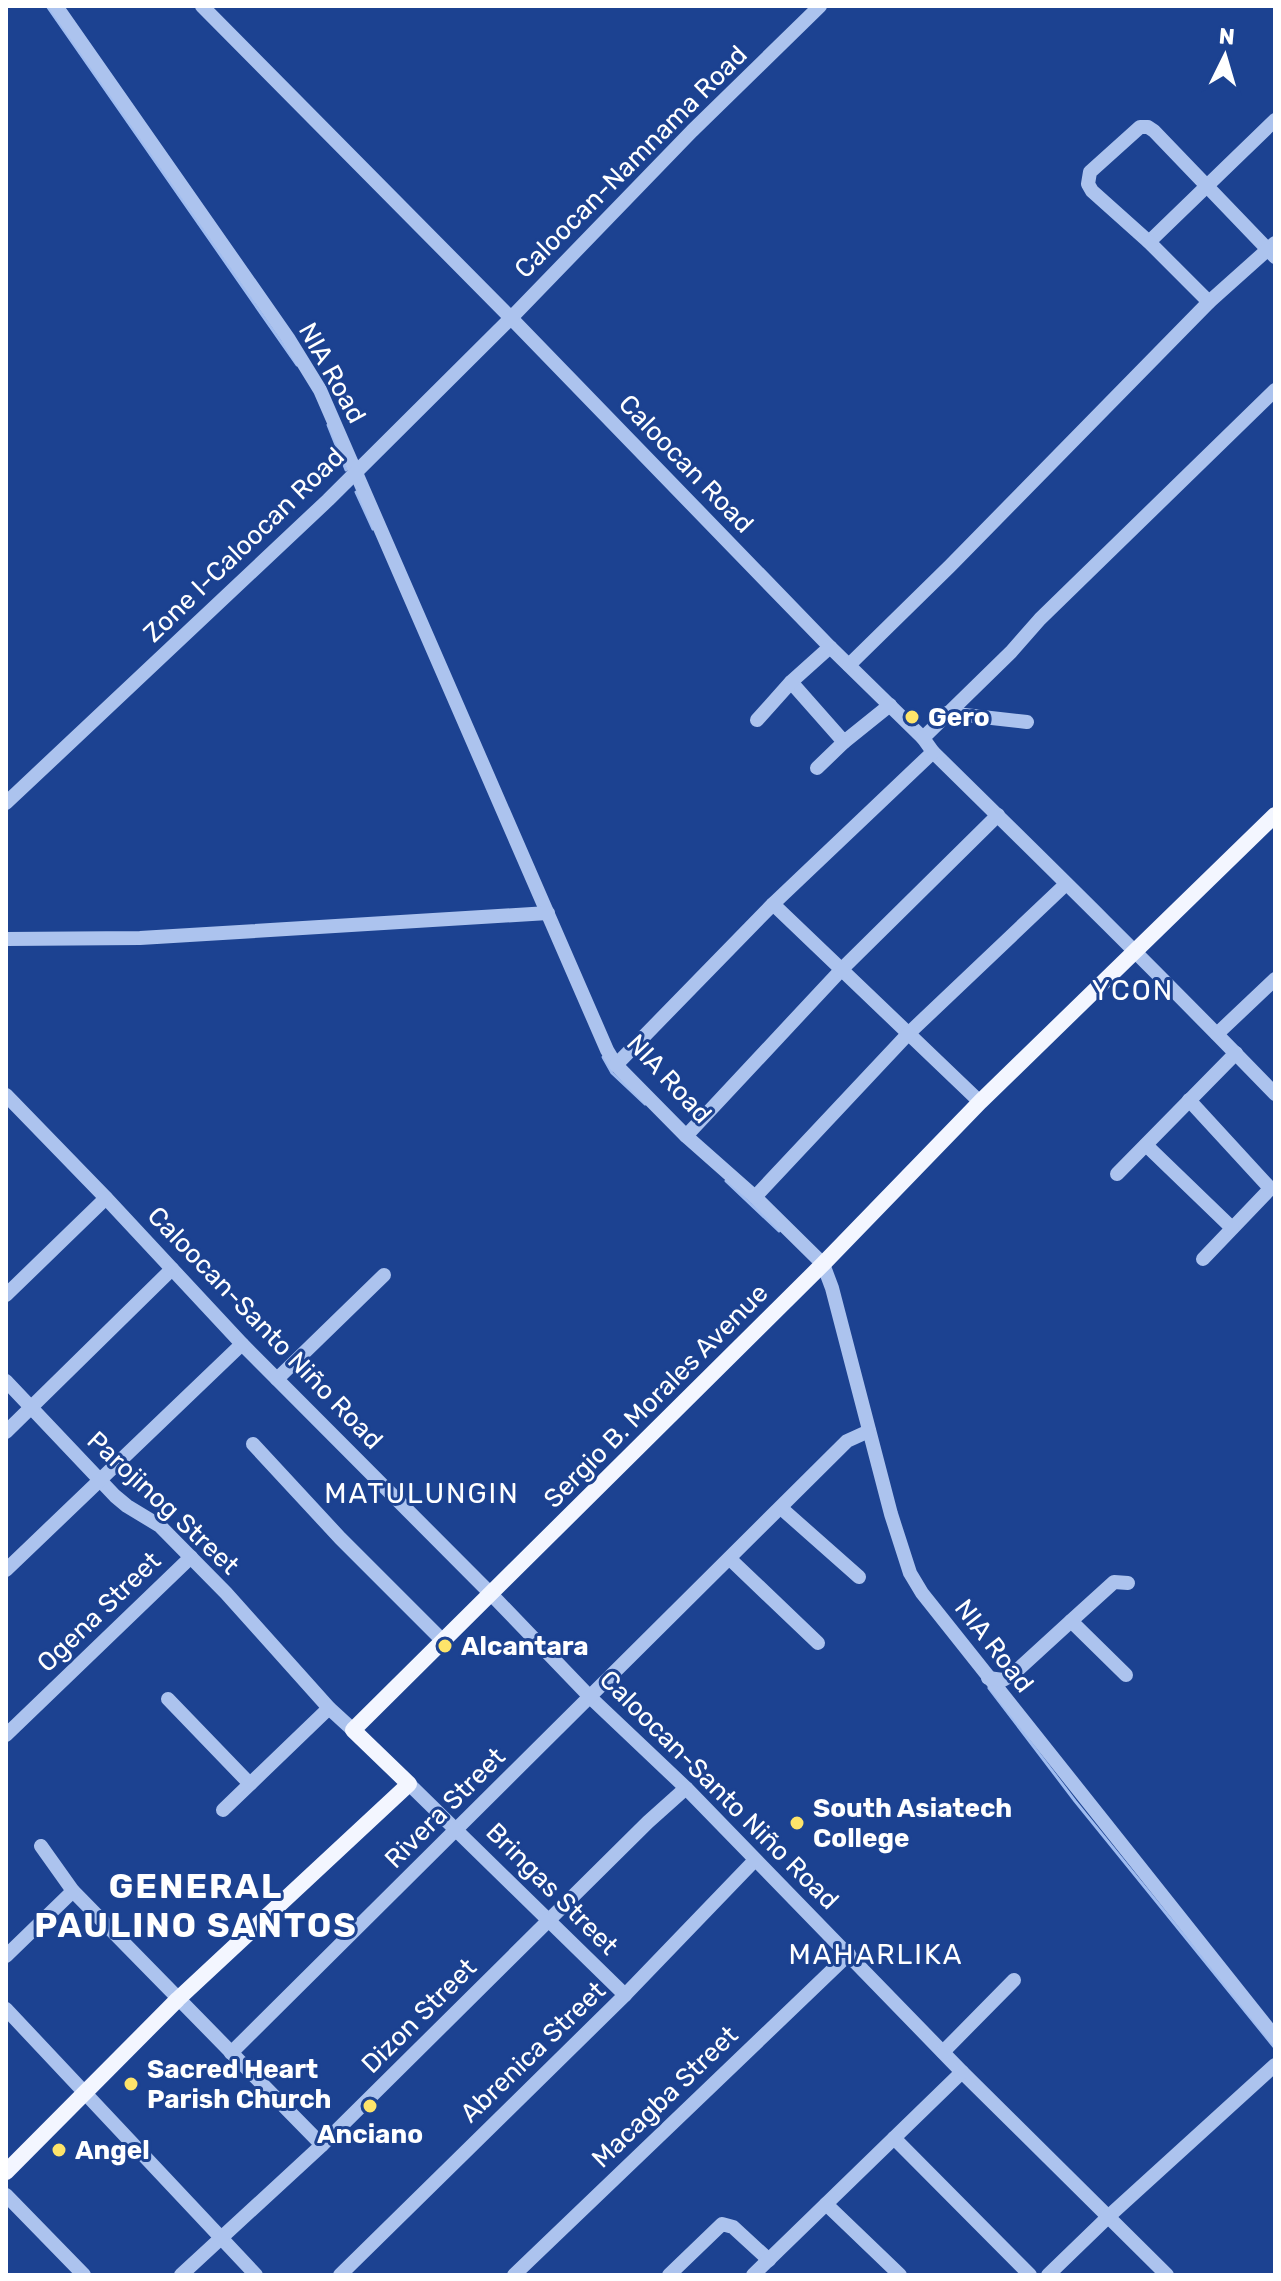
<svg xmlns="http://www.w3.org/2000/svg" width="1281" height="2281" viewBox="0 0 1281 2281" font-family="Rubik,sans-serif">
	<rect width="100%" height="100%" fill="#1c4291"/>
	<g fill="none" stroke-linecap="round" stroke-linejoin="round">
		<!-- stream -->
		<g stroke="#9fbcf0" stroke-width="3">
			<path d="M 47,6 L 297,365"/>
			<path d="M 328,425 L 346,470"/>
			<path d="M 356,492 L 373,529"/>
			<path d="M 603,1057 L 612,1073 L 645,1104"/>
			<path d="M 726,1181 L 779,1231"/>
			<path d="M 989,1688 L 1075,1801 L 1275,2048"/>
		</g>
		<!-- minor -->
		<g stroke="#acc3ee" stroke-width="14">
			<path d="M 56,6 L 288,338 L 320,390 L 607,1050 L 616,1065 L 686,1136 L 755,1197 L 823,1264 L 832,1288 L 891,1514 L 910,1573 L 922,1593 L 1275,2037"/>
			<path d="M 202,6 L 511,318 L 830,647 L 923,738 L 933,752 C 1048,865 1163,978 1275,1094"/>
			<path d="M 1149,242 L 1275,120"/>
			<path d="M 1209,302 L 1149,242 L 1092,191 L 1088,184 L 1090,172 L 1140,127 L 1148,127 L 1154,131 L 1275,257"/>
			<path d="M 849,665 L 950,566 L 1209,302 L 1275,243"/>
			<path d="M 791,682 L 844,742 L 890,705"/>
			<path d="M 947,713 L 1027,722"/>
			<path d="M 757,720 L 791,682 L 830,647"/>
			<path d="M 923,738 L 1011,652 L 1040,619 L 1275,390"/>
			<path d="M 817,768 L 844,742"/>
			<path d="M 6,803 L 328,500 L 511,318 L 692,131 L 820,6"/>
			<path d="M 773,904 L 980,1102"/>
			<path d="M 6,939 L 140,938 L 548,913"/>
			<path d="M 1217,1034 L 1275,979"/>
			<path d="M 616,1065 L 773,904 L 933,752"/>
			<path d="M 6,1095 L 106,1198 L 242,1344 L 491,1594 L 591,1698 L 686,1788 L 962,2072 L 1167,2275"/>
			<path d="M 1189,1100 L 1269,1187 L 1268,1191 L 1203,1259"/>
			<path d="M 686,1136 L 842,969 L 998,815"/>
			<path d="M 1146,1145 L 1232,1228"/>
			<path d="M 1117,1174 L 1236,1053"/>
			<path d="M 755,1197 L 908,1034 L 1066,884"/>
			<path d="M 6,1295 L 106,1198"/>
			<path d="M 277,1379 L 384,1275"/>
			<path d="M 6,1381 L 115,1496 L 127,1506 L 160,1526 L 226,1593 L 329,1708 L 353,1730"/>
			<path d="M 6,1432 L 172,1269"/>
			<path d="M 253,1444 L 340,1538 L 443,1641"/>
			<path d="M 781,1508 L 859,1577"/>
			<path d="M 730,1559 L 818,1643"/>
			<path d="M 6,1570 L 242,1344"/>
			<path d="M 1071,1621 L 1114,1582 L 1128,1583"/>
			<path d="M 988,1678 L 1003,1680 L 1012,1675 L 1071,1621 L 1126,1675"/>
			<path d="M 168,1699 L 250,1784"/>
			<path d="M 6,1735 L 191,1557"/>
			<path d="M 409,1784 L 625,1995"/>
			<path d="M 223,1810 L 329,1708"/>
			<path d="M 41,1846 L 73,1891 L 322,2145"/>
			<path d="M 6,1956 L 73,1891"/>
			<path d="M 6,2009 L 256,2275"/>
			<path d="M 943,2052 L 1014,1980"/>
			<path d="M 231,2053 L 847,1441 L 869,1431"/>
			<path d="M 894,2138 L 1030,2275"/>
			<path d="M 6,2195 L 84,2275"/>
			<path d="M 826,2204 L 900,2275"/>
			<path d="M 181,2275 L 322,2145 L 648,1822 L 686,1788"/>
			<path d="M 340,2275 L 625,1995 L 755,1860"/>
			<path d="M 514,2275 L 849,1954"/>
			<path d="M 669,2275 L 722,2224 L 733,2227 L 769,2260"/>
			<path d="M 753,2275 L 962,2072"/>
			<path d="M 1048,2275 L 1109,2216 L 1275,2065"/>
		</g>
		<!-- major -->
		<path stroke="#f3f6ff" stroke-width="16" d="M 6,2172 L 178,1999 L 409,1784 L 353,1730 L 823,1264 L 980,1102 L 1275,815"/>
	</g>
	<!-- markers -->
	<g fill="#fee46a" stroke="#1c4291" stroke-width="3">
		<circle cx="912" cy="717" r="8"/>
		<circle cx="445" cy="1646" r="8"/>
		<circle cx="797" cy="1823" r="8"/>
		<circle cx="131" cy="2084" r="8"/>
		<circle cx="370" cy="2106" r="8"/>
		<circle cx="59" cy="2150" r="8"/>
	</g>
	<g text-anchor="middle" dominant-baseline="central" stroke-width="6" stroke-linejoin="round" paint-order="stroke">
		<!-- street labels -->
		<g font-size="26" fill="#fff" stroke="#1c4291">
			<text transform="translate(631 162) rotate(-45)">Caloocan-Namnama Road</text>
			<text transform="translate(332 373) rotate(61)">NIA Road</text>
			<text transform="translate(686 464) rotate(46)">Caloocan Road</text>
			<text transform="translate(244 545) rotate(-44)">Zone I-Caloocan Road</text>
			<text transform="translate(669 1079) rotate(47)">NIA Road</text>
			<text transform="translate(265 1328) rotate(46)">Caloocan-Santo Niño Road</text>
			<text transform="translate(656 1396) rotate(-45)">Sergio B. Morales Avenue</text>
			<text transform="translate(163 1503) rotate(43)">Parojinog Street</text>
			<text transform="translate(99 1612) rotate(-44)">Ogena Street</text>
			<text transform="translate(994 1646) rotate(52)">NIA Road</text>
			<text transform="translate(719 1790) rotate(45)">Caloocan-Santo Niño Road</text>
			<text transform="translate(445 1808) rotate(-45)">Rivera Street</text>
			<text transform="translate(552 1889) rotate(45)">Bringas Street</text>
			<text transform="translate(419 2016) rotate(-45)">Dizon Street</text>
			<text transform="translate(533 2052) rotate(-44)">Abrenica Street</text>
			<text transform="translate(665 2097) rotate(-44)">Macagba Street</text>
		</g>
		<!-- poi labels -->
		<g font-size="26" font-weight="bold" fill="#fff" stroke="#1c4291" text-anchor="start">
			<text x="928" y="717">Gero</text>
			<text x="461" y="1646">Alcantara</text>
			<text x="813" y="1808">South Asiatech<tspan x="813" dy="30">College</tspan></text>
			<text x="147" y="2069">Sacred Heart<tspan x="147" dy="30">Parish Church</tspan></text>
			<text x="370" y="2134" text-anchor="middle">Anciano</text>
			<text x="75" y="2150">Angel</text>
		</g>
		<!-- neighbourhood labels -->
		<g font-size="28" letter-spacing="2" fill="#fff" stroke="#1c4291">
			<text x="1133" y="990">YCON</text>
			<text x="422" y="1493">MATULUNGIN</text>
			<text x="876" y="1954">MAHARLIKA</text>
		</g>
		<!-- district labels -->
		<g font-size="34" font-weight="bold" letter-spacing="2" fill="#fff" stroke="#1c4291">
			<text x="196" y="1886">GENERAL<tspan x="196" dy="39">PAULINO SANTOS</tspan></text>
		</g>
	</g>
	<!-- border -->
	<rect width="1281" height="2281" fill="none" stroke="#ffffff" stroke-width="16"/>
	<!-- north arrow -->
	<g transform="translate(1225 56) rotate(5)" stroke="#1c4291" stroke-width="6" paint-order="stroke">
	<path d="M0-6L14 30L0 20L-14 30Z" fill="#ffffff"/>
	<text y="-12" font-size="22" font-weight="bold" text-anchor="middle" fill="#ffffff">N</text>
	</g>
</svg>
